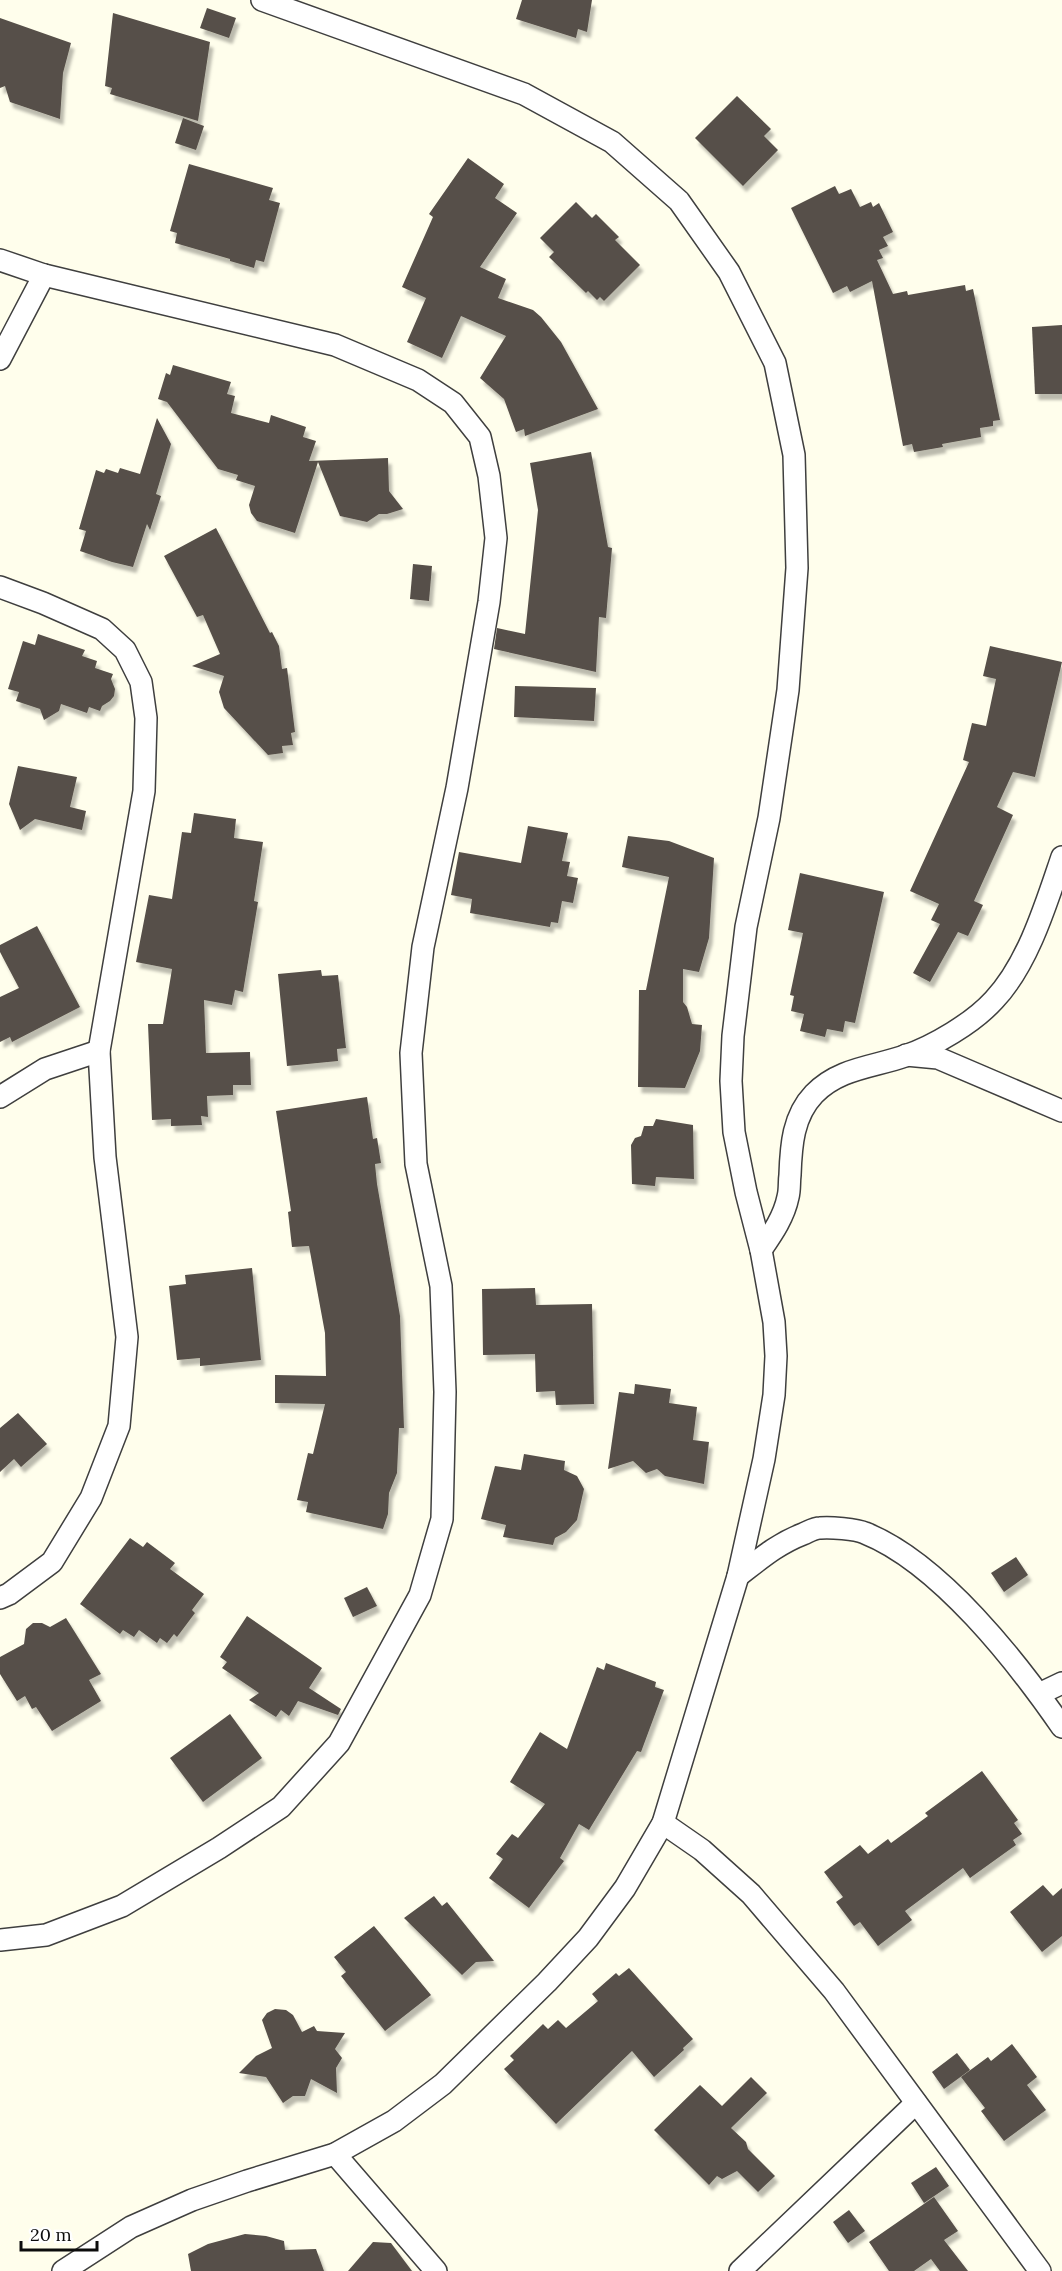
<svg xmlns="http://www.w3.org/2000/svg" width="1062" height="2271" viewBox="0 0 1062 2271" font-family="Lora,serif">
	<defs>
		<filter id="shadow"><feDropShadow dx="3.5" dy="6" stdDeviation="1.5" flood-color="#0004"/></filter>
	</defs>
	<rect width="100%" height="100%" fill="#fffeec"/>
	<!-- building -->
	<g fill="#564f48" filter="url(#shadow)">
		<path d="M 522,0 L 592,0 L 587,32 L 578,29 L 576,38 L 516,19 Z"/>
		<path d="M 207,8 L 236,18 L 229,38 L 200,28 Z"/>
		<path d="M 113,13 L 210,42 L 198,121 L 110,94 L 112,88 L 105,86 Z"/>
		<path d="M 0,18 L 71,43 L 63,73 L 60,119 L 10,102 L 5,86 L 0,88 Z"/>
		<path d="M 737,96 L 771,129 L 764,136 L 778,150 L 743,186 L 695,138 Z"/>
		<path d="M 183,118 L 204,126 L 196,150 L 175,143 Z"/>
		<path d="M 468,158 L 504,184 L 495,198 L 517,213 L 480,267 L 506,279 L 498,298 L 533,310 L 541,317 L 561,342 L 598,409 L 525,436 L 524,429 L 516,432 L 504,399 L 480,378 L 506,336 L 461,316 L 442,358 L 407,342 L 426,298 L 402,287 L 433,217 L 429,214 Z"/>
		<path d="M 189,164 L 273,188 L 269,200 L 280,203 L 264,262 L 256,260 L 254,268 L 230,261 L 230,259 L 175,243 L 177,233 L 170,231 Z"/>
		<path d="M 835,186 L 839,194 L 851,189 L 860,207 L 871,202 L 873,207 L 879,203 L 893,232 L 883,237 L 888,246 L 879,250 L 883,258 L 877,260 L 893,294 L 907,291 L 908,295 L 965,285 L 966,291 L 973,289 L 1000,420 L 993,421 L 993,426 L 980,428 L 981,437 L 942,444 L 943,447 L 914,452 L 912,444 L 903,446 L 872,281 L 850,292 L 847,286 L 833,293 L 791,208 Z"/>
		<path d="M 576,202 L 592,218 L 596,214 L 619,237 L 615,240 L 640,265 L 604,301 L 600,297 L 597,300 L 588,291 L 586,293 L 549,257 L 554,252 L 540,238 Z"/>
		<path d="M 1062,325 L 1062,394 L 1035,394 L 1032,327 Z"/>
		<path d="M 173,365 L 231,382 L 227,394 L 235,396 L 231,413 L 269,423 L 271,415 L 306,427 L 303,437 L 316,441 L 309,461 L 388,458 L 389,491 L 403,509 L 387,514 L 379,514 L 367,522 L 340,516 L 318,462 L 295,533 L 257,521 L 251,513 L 249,505 L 255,486 L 236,480 L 238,475 L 218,469 L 167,402 L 158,399 L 166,373 L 170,375 Z"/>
		<path d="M 157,418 L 171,444 L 156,494 L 161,496 L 150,530 L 147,524 L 133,567 L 112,562 L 80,551 L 86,531 L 79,529 L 96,470 L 104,473 L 106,469 L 118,473 L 120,468 L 140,474 Z"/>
		<path d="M 591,452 L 608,547 L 612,548 L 606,618 L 599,617 L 596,672 L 494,649 L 497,628 L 525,634 L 538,510 L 530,463 Z"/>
		<path d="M 216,528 L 270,633 L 272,632 L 279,646 L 282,669 L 287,668 L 295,732 L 291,733 L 293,745 L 282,746 L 283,753 L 268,755 L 224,708 L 219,692 L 224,676 L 192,666 L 220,654 L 203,615 L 197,617 L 164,556 Z"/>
		<path d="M 413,564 L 432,566 L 429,601 L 410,599 Z"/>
		<path d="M 38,634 L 85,650 L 82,656 L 97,661 L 95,668 L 113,674 L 111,679 L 115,689 L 114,696 L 110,701 L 102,706 L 100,711 L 89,707 L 87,713 L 61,704 L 59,711 L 44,720 L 40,709 L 16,701 L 19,692 L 8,689 L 23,641 L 35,645 Z"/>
		<path d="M 990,646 L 1062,662 L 1035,777 L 1013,772 L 997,807 L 1013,815 L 974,901 L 983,905 L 968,936 L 958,932 L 930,982 L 913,973 L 940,924 L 931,920 L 939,904 L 910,891 L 969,762 L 963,760 L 972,723 L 986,726 L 996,679 L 983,676 Z"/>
		<path d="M 515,686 L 596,688 L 594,721 L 514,717 Z"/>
		<path d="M 18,766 L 77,777 L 70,807 L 86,811 L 82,830 L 35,819 L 20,830 L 9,804 Z"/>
		<path d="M 194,813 L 236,819 L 234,838 L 263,842 L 254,901 L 258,902 L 243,992 L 235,990 L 232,1005 L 204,1000 L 206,1053 L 250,1052 L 251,1085 L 233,1085 L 233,1095 L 207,1096 L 208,1117 L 201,1116 L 202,1125 L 171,1126 L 171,1119 L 152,1120 L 148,1024 L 163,1024 L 172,969 L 136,962 L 149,895 L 172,899 L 182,832 L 191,833 Z"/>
		<path d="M 528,826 L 568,833 L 562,861 L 570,862 L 567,876 L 578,878 L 573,903 L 562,901 L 558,923 L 551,922 L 550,927 L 470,913 L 472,899 L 451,895 L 459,852 L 521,863 Z"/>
		<path d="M 628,836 L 669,841 L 714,858 L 709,938 L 699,972 L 683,969 L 683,1002 L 687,1007 L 692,1024 L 702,1025 L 700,1051 L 685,1088 L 638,1087 L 639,990 L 646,990 L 669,877 L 622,867 Z"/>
		<path d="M 800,873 L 884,892 L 855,1023 L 845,1021 L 843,1032 L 827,1029 L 825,1037 L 800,1031 L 804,1014 L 791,1011 L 794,996 L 790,995 L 803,933 L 788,930 Z"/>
		<path d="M 37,926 L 80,1007 L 12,1042 L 10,1037 L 0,1042 L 0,997 L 19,988 L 0,952 L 0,945 Z"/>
		<path d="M 321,970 L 322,976 L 338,975 L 346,1048 L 337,1049 L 338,1061 L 287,1066 L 278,974 Z"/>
		<path d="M 367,1097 L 373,1139 L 377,1138 L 381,1163 L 375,1164 L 377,1184 L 400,1316 L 404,1428 L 399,1428 L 397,1473 L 389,1493 L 388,1514 L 383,1529 L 306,1512 L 308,1502 L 297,1500 L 308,1453 L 313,1454 L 325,1404 L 275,1403 L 275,1375 L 326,1376 L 325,1333 L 309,1246 L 292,1247 L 288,1212 L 291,1211 L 276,1111 Z"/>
		<path d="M 656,1119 L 693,1125 L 694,1179 L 656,1177 L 655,1186 L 632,1184 L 631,1145 L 635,1138 L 641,1136 L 644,1126 L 653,1126 Z"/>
		<path d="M 252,1268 L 261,1360 L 200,1366 L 200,1358 L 177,1360 L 169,1286 L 186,1284 L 185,1275 Z"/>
		<path d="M 535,1288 L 536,1305 L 592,1304 L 594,1404 L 556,1405 L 555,1391 L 536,1392 L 535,1354 L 483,1355 L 482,1289 Z"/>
		<path d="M 635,1384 L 671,1389 L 669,1403 L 697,1407 L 693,1440 L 709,1442 L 704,1484 L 665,1476 L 657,1469 L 646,1473 L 633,1461 L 608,1469 L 619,1392 L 634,1394 Z"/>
		<path d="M 18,1413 L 47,1444 L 21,1467 L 14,1459 L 0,1472 L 0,1428 Z"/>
		<path d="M 524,1454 L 565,1461 L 564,1470 L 577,1476 L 584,1489 L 577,1520 L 566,1532 L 555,1538 L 553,1545 L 503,1537 L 506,1525 L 481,1519 L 495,1466 L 521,1470 Z"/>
		<path d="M 130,1538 L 143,1547 L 147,1542 L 175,1563 L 170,1569 L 204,1594 L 192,1610 L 195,1613 L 177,1637 L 174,1634 L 167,1643 L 160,1638 L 157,1643 L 139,1630 L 134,1637 L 123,1630 L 120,1634 L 80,1604 Z"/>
		<path d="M 1016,1557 L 1028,1575 L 1004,1592 L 991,1573 Z"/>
		<path d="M 367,1587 L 377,1606 L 353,1617 L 344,1598 Z"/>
		<path d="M 247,1616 L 322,1668 L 309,1688 L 341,1709 L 338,1715 L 298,1701 L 289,1716 L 281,1710 L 276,1717 L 249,1700 L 259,1693 L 222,1668 L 227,1662 L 220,1657 Z"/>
		<path d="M 66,1618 L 101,1674 L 89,1680 L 101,1701 L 52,1731 L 36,1707 L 32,1709 L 25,1696 L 17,1701 L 0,1674 L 0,1657 L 24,1644 L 26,1629 L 33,1623 L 42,1623 L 50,1627 Z"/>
		<path d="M 606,1663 L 656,1682 L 655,1687 L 664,1690 L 641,1752 L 637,1751 L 589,1830 L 579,1824 L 560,1858 L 564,1861 L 529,1908 L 489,1878 L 503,1859 L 496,1854 L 512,1834 L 518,1838 L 545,1804 L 510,1782 L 540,1732 L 567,1749 L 597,1667 L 604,1670 Z"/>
		<path d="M 230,1714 L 262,1758 L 203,1802 L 170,1758 Z"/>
		<path d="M 982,1771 L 1018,1820 L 1014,1823 L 1022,1834 L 1013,1840 L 1016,1845 L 970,1878 L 963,1868 L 905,1911 L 912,1920 L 878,1946 L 860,1922 L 854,1926 L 836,1902 L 843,1897 L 824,1872 L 860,1845 L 868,1854 L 888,1839 L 891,1843 L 928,1816 L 925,1813 Z"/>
		<path d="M 1043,1885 L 1053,1896 L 1062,1888 L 1062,1936 L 1042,1952 L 1010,1912 Z"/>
		<path d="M 434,1896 L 442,1906 L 447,1902 L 494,1961 L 476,1962 L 462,1975 L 404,1918 Z"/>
		<path d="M 374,1926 L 431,1995 L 385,2031 L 341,1976 L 346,1972 L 334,1957 Z"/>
		<path d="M 629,1968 L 693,2039 L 683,2048 L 684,2050 L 654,2077 L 632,2051 L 556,2124 L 504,2069 L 514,2060 L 510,2056 L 543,2024 L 548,2029 L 558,2020 L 566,2028 L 598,2001 L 592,1994 L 616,1973 L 619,1976 Z"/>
		<path d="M 275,2009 L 286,2010 L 293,2015 L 302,2032 L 314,2026 L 317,2031 L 345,2033 L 335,2049 L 342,2058 L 336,2068 L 337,2093 L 311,2079 L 305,2096 L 293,2096 L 283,2103 L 266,2077 L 239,2073 L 256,2056 L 272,2048 L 262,2020 L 267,2013 Z"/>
		<path d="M 1012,2044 L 1037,2077 L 1027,2085 L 1046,2110 L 1004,2141 L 981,2111 L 985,2108 L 961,2077 L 988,2057 L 991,2061 Z"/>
		<path d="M 957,2053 L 970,2070 L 944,2089 L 932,2072 Z"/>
		<path d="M 751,2077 L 767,2093 L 731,2128 L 746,2142 L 748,2149 L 775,2176 L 758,2192 L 737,2171 L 722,2179 L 717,2176 L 709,2185 L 654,2130 L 700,2085 L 722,2106 Z"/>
		<path d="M 936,2167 L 949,2186 L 924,2203 L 911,2183 Z"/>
		<path d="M 934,2197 L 958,2231 L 944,2240 L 968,2271 L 940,2271 L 931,2259 L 914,2271 L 889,2271 L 869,2242 Z"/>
		<path d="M 849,2210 L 865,2231 L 848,2243 L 833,2222 Z"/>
		<path d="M 245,2234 L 266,2236 L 284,2241 L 285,2250 L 316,2249 L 324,2271 L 191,2271 L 188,2254 L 208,2244 Z"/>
		<path d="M 373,2242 L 391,2243 L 412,2271 L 348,2271 Z"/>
	</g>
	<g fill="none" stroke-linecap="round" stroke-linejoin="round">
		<defs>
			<g id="minor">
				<path d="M 0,260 L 44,275 L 335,345 L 418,380 L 453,403 L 480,437 L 489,476 L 496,538 L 489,602 L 457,788 L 423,947 L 411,1053 L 416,1164 L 441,1286 L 445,1392 L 442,1519 L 420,1595 L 339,1743 L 281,1807 L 219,1848 L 122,1906 L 46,1935 L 0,1940"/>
				<path d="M 0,359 L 44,275"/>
				<path d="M 0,587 L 43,603 L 102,629 L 125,650 L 141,682 L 146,718 L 144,791 L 99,1051 L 105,1157 L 127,1337 L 119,1426 L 91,1498 L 52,1562 L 9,1594 L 0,1598"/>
				<path d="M 906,1055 L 938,1058 L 1062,1111"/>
				<path d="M 0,1097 L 45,1069 L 99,1051"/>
				<path d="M 761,1250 C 772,1234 784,1217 788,1197 C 790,1190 789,1182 790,1175 C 791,1145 793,1116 814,1094 C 839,1068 874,1067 905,1056 C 934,1046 973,1023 994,1000 C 1028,964 1046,904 1062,857"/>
				<path d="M 738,1576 C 759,1560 777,1544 803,1534 C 808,1532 814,1528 820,1528 C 830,1527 856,1529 865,1533 C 940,1563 1017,1662 1062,1727"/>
				<path d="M 1039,1694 L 1062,1683"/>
				<path d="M 663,1823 L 702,1850 L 751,1894 L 834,1991 L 1040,2271"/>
				<path d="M 335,2154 L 436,2271"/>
				<path d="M 63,2271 L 131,2227 L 192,2200 L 247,2181 L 335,2154 L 394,2121 L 443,2084 L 547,1982 L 588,1938 L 625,1888 L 663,1823 L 738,1576 L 764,1459 L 774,1395 L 776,1356 L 774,1322 L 761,1250 L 746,1192 L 734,1132 L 731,1081 L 733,1036 L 746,927 L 769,818 L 788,690 L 797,568 L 794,455 L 775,363 L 729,272 L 679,201 L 612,142 L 524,94 L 262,0"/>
				<path d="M 740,2271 L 916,2103"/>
			</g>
		</defs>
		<!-- minor casing -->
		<use href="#minor" stroke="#3f3f3f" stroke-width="24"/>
		<!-- minor -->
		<use href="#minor" stroke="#fff" stroke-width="21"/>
	</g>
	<!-- scale -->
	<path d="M21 2241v9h76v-9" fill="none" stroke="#0c0c0c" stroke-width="3"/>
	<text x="30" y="2241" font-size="18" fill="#0c0c0c" stroke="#ffffff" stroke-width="4.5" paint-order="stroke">20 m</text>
</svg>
